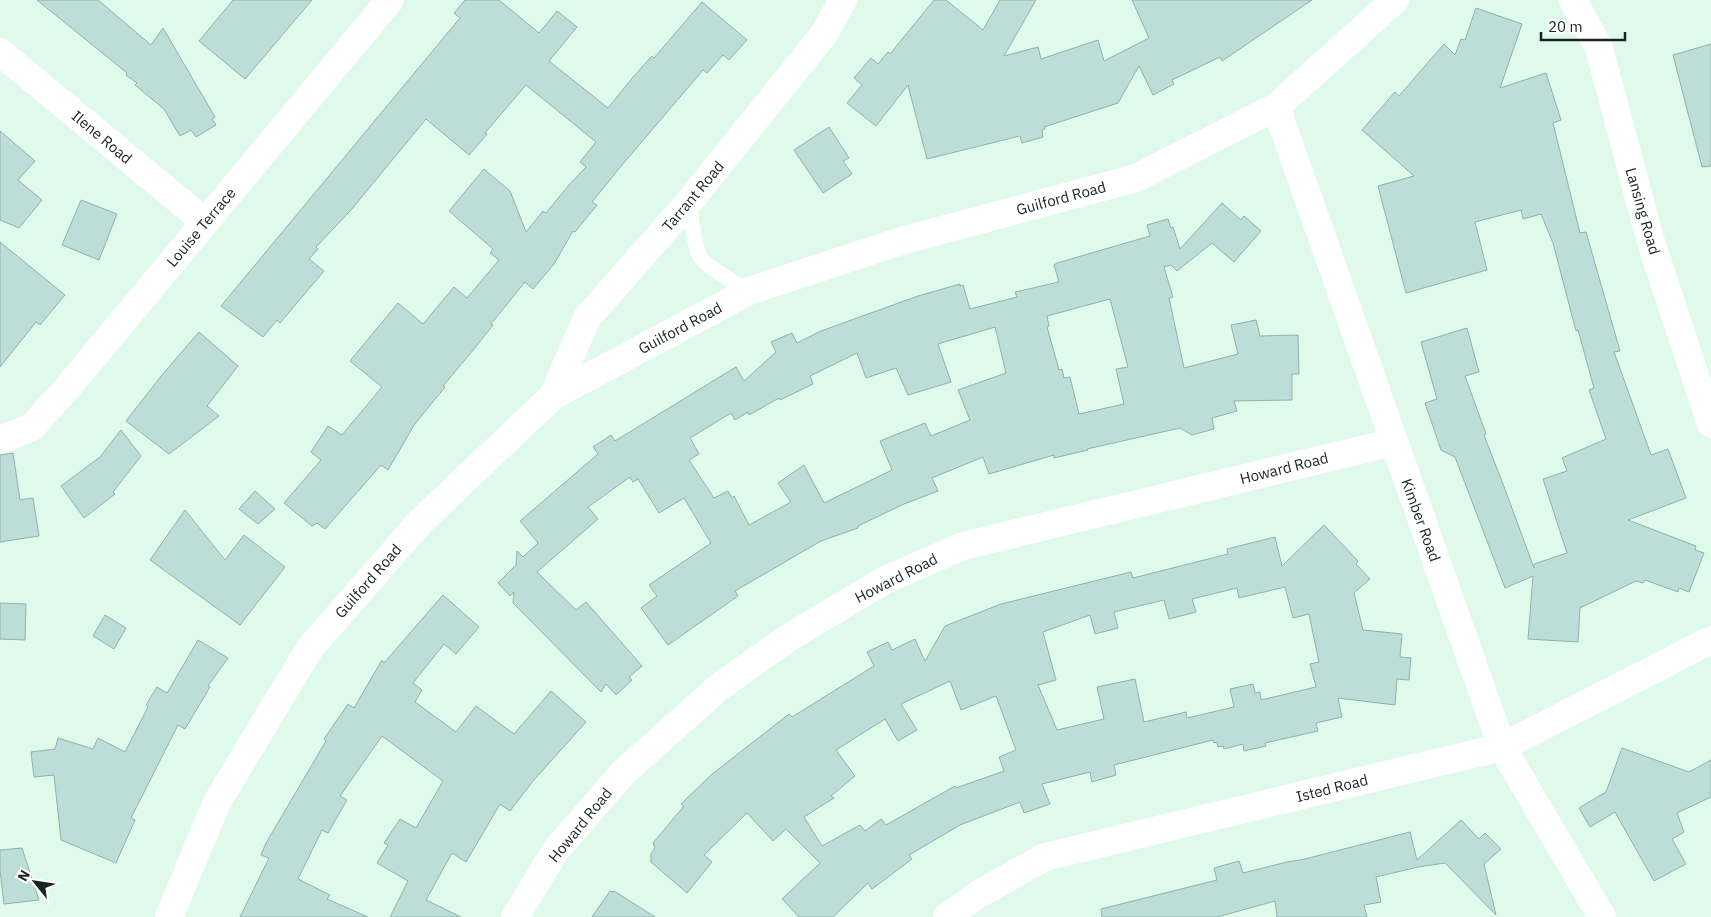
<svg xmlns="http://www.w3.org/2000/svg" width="1711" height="917" viewBox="0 0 1711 917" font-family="'IBM Plex Sans',sans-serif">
	<rect width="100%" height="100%" fill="#dffaea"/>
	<!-- building -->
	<g fill="#bdded8" stroke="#91b1ab" fill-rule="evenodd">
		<path d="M 37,0 L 98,0 L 151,45 L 163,28 L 215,117 L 212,119 L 216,125 L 196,137 L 191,130 L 180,136 L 164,109 L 135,85 L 137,83 L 126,75 L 127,73 Z"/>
		<path d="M 233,0 L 312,0 L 245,79 L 199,41 Z"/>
		<path d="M 465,0 L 499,0 L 539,33 L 557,11 L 577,27 L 549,61 L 608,108 L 634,76 L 652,56 L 654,58 L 702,2 L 747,40 L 729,60 L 723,55 L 707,73 L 703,70 L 622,165 L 592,202 L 597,205 L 575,232 L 573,231 L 554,264 L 533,289 L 525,282 L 491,324 L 493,325 L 474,349 L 443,386 L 445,387 L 414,425 L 388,470 L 381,465 L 325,529 L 317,523 L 312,526 L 284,503 L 321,460 L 311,452 L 328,426 L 342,435 L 382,387 L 350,361 L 398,303 L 423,324 L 454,287 L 467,298 L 499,260 L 490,253 L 493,249 L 449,211 L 484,169 L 510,191 L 526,232 L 543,211 L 546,213 L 569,185 L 586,167 L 580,162 L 596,142 L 526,85 L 485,133 L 487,134 L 469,155 L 426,119 L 351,210 L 316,247 L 318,249 L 309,259 L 324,271 L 280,323 L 277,320 L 263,337 L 221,306 L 460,18 L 454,13 Z"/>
		<path d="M 934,0 L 946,0 L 983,30 L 1000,0 L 1036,0 L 1004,56 L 1038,47 L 1041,59 L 1098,40 L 1104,61 L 1149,38 L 1132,0 L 1312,0 L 1222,61 L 1220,57 L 1172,80 L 1174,84 L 1153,95 L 1139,66 L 1118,103 L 1044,127 L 1045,129 L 1042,130 L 1043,137 L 1022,143 L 1020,136 L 927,159 L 908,85 L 876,126 L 847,103 L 862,85 L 854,78 L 871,58 L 878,64 L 888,52 L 890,54 Z"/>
		<path d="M 1476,8 L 1522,24 L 1500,88 L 1546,73 L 1561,120 L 1553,123 L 1580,233 L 1586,232 L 1620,351 L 1614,352 L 1651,455 L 1668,449 L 1686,498 L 1628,520 L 1696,546 L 1695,550 L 1704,553 L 1689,592 L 1679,588 L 1678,592 L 1645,580 L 1643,583 L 1636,581 L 1580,608 L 1578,642 L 1528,639 L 1533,576 L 1505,588 L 1455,457 L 1441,450 L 1425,403 L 1437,399 L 1421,342 L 1467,328 L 1479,372 L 1465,376 L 1486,434 L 1484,435 L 1506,492 L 1534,568 L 1534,564 L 1567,553 L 1543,479 L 1567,471 L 1562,458 L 1606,439 L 1589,390 L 1594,388 L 1578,330 L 1576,331 L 1553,243 L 1541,214 L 1523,219 L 1521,210 L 1475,222 L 1487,270 L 1406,293 L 1378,186 L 1414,176 L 1362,130 L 1395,92 L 1399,96 L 1444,44 L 1455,55 L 1461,39 L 1465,40 Z"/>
		<path d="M 1711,44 L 1711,166 L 1702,167 L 1673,55 Z"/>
		<path d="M 829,127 L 849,158 L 843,161 L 852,174 L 823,193 L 794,150 Z"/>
		<path d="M 0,131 L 35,161 L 18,180 L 42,200 L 19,228 L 0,220 Z"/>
		<path d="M 81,200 L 117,214 L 99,260 L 62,245 Z"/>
		<path d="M 1222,203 L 1241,220 L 1244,216 L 1261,231 L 1234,262 L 1212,243 L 1177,271 L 1171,265 L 1164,267 L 1173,297 L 1169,298 L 1184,368 L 1238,354 L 1231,325 L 1256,320 L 1260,336 L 1298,335 L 1299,374 L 1292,374 L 1292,400 L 1234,401 L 1237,411 L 1212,418 L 1214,429 L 1192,435 L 1180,428 L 1087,449 L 1088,450 L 1054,458 L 1054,455 L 989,474 L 983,457 L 932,478 L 938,491 L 904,504 L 858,526 L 858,528 L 821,541 L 735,591 L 738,596 L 668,645 L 641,608 L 657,596 L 649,585 L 711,543 L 684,498 L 659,513 L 638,479 L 633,482 L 630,477 L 588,507 L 598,519 L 537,572 L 576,610 L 586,602 L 642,666 L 629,677 L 632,680 L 616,695 L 606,684 L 601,692 L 513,603 L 514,592 L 510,596 L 498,583 L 516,565 L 517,551 L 523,557 L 538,543 L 520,521 L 598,454 L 593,447 L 611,435 L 615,441 L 736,367 L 744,381 L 776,352 L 771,342 L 792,333 L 797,343 L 821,331 L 857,318 L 918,296 L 960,284 L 960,286 L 963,285 L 970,309 L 1017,297 L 1015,292 L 1059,282 L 1054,265 L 1057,263 L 1150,236 L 1147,225 L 1168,219 L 1171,228 L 1173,227 L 1180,249 ZM 1110,299 L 1128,367 L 1116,369 L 1124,404 L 1079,414 L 1070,377 L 1064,378 L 1062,369 L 1059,370 L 1047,327 L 1049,326 L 1047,316 ZM 995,327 L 1006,373 L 958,390 L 970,420 L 931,436 L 925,423 L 880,441 L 892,470 L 824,503 L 804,465 L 778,483 L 791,502 L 749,525 L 734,496 L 732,498 L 728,491 L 714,498 L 689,460 L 699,454 L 690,438 L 731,413 L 735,420 L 748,412 L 749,415 L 779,398 L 780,400 L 813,384 L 810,376 L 857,353 L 866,378 L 896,368 L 908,395 L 951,382 L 938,344 Z"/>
		<path d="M 0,242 L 65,295 L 40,325 L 36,322 L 0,367 Z"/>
		<path d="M 199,332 L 238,366 L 207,406 L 219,416 L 169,454 L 126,421 L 162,375 Z"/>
		<path d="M 121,430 L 141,456 L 113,492 L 115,494 L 84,518 L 61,486 L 100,457 Z"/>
		<path d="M 13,453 L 20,500 L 33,498 L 39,536 L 0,542 L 0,455 Z"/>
		<path d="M 255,491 L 275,509 L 258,524 L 239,509 Z"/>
		<path d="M 185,510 L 225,560 L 244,535 L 285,567 L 240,625 L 150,560 Z"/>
		<path d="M 1324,525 L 1358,561 L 1356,564 L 1370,579 L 1354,593 L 1363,630 L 1402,634 L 1400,657 L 1411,658 L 1409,680 L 1397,679 L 1395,705 L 1338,698 L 1342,717 L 1316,723 L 1318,731 L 1265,743 L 1266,746 L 1244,751 L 1243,744 L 1224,749 L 1223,746 L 1218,747 L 1217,742 L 1214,743 L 1213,740 L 1114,765 L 1116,775 L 1092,782 L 1090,772 L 1042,784 L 1050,804 L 1024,813 L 1020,802 L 960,825 L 909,855 L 912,859 L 872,889 L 868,883 L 833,917 L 799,917 L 782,899 L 820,863 L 786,829 L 773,841 L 747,813 L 704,855 L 712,862 L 687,893 L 651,862 L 651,854 L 655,848 L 653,843 L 684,806 L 681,804 L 711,775 L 789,714 L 792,717 L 874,666 L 867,652 L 888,642 L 892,650 L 915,639 L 925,661 L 945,626 L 1001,604 L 1131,572 L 1133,578 L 1228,554 L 1227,549 L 1275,537 L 1282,566 ZM 1285,587 L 1293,618 L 1309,614 L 1319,662 L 1310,664 L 1316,687 L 1261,700 L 1260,692 L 1255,693 L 1253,684 L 1230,689 L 1234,707 L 1187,718 L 1186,712 L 1144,722 L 1135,679 L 1097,687 L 1104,719 L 1057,730 L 1038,685 L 1056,680 L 1043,632 L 1090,615 L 1095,634 L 1118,628 L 1114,612 L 1164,600 L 1169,619 L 1196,612 L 1192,599 L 1237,588 L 1239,598 ZM 950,681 L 961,710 L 996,696 L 1016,750 L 999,757 L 1004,771 L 956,788 L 955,786 L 886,825 L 881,819 L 865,831 L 860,825 L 822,846 L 804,817 L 834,798 L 831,796 L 855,776 L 836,750 L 885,719 L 898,741 L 917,730 L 901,704 Z"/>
		<path d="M 443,595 L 479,627 L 456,654 L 444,644 L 413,683 L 422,690 L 415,702 L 456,732 L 476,706 L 514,734 L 551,691 L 586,722 L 533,781 L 510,811 L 500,804 L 466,862 L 452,853 L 426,900 L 461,917 L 390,917 L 408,881 L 377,863 L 388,845 L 384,843 L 400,819 L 416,828 L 443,781 L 382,736 L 340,796 L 347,800 L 328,833 L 322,830 L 298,879 L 330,895 L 327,899 L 368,917 L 240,917 L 269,858 L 261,855 L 266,843 L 326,741 L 324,739 L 348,704 L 354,708 L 382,660 L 384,663 Z"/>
		<path d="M 0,603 L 26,604 L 25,640 L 0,639 Z"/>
		<path d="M 105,615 L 126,628 L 114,649 L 93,636 Z"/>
		<path d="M 198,640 L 228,658 L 208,686 L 210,687 L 185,729 L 178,725 L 131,818 L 135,820 L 116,863 L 61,840 L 54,775 L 34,777 L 31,752 L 55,749 L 58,738 L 93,749 L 98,738 L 125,752 L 148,707 L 146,705 L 157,687 L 167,693 Z"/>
		<path d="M 1622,748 L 1689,772 L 1711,760 L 1711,797 L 1677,813 L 1684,832 L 1672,839 L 1686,864 L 1654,881 L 1615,812 L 1590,827 L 1579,808 L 1606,792 Z"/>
		<path d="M 1461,820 L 1479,839 L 1485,833 L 1501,849 L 1484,864 L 1496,915 L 1445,863 L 1418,867 L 1376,877 L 1381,902 L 1364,905 L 1367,917 L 1277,917 L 1275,901 L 1217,917 L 1102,917 L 1101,909 L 1217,880 L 1214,868 L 1239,861 L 1243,873 L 1287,862 L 1305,859 L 1410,832 L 1417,860 Z"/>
		<path d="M 22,848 L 39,900 L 4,904 L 0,870 L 0,850 Z"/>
		<path d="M 610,891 L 613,892 L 614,891 L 655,917 L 592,917 Z"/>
	</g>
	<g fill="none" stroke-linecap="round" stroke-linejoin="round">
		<!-- lane -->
		<path stroke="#fff" stroke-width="15" d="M 689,202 C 691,213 694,250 701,258 C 712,271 735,282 749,291"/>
		<!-- street -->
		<g stroke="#fff" stroke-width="28">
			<path d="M 1573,0 L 1599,48 L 1650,239 L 1711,424"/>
			<path d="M 0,52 L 205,222"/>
			<path d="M 1276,107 L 1502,747 L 1602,917"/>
			<path d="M 553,396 L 587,318 L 689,202 L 824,34 L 843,0"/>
			<path d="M 0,440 L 32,427 L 68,387 L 390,0"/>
			<path d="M 169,917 L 217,802 L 310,648 L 421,521 L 553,396 L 749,291 L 901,241 L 1136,178 L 1276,107 L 1395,0"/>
			<path d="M 515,917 L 556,850 L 623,773 L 719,687 L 788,638 L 885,580 L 963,546 L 1394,442"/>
			<path d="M 947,917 L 977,895 L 1045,857 L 1502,747 L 1711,640"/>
		</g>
	</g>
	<g text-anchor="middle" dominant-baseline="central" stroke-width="4" stroke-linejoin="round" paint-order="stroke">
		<!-- street labels -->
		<g font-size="15" fill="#19241e" stroke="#fff">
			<text transform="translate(102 137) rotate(40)">Ilene Road</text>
			<text transform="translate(693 196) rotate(-50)">Tarrant Road</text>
			<text transform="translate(1061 198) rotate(-15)">Guilford Road</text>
			<text transform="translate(1643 211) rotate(74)">Lansing Road</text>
			<text transform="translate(201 227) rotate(-50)">Louise Terrace</text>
			<text transform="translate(680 328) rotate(-28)">Guilford Road</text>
			<text transform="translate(1284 468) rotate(-14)">Howard Road</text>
			<text transform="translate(1421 520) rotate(70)">Kimber Road</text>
			<text transform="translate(896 578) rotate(-27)">Howard Road</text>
			<text transform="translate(368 581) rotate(-49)">Guilford Road</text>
			<text transform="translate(1332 788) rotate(-14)">Isted Road</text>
			<text transform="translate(580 825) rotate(-51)">Howard Road</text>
		</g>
	</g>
	<!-- north arrow -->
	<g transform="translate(35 882) rotate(300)" stroke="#ffffff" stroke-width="4" paint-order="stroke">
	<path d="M0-4L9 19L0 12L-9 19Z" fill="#19241e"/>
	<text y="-8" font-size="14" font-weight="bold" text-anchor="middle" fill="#19241e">N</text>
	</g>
	<!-- scale -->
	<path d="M1541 32v8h84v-8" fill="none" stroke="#19241e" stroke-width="2.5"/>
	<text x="1548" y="32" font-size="15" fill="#19241e" stroke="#ffffff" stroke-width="4" paint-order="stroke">20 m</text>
</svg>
